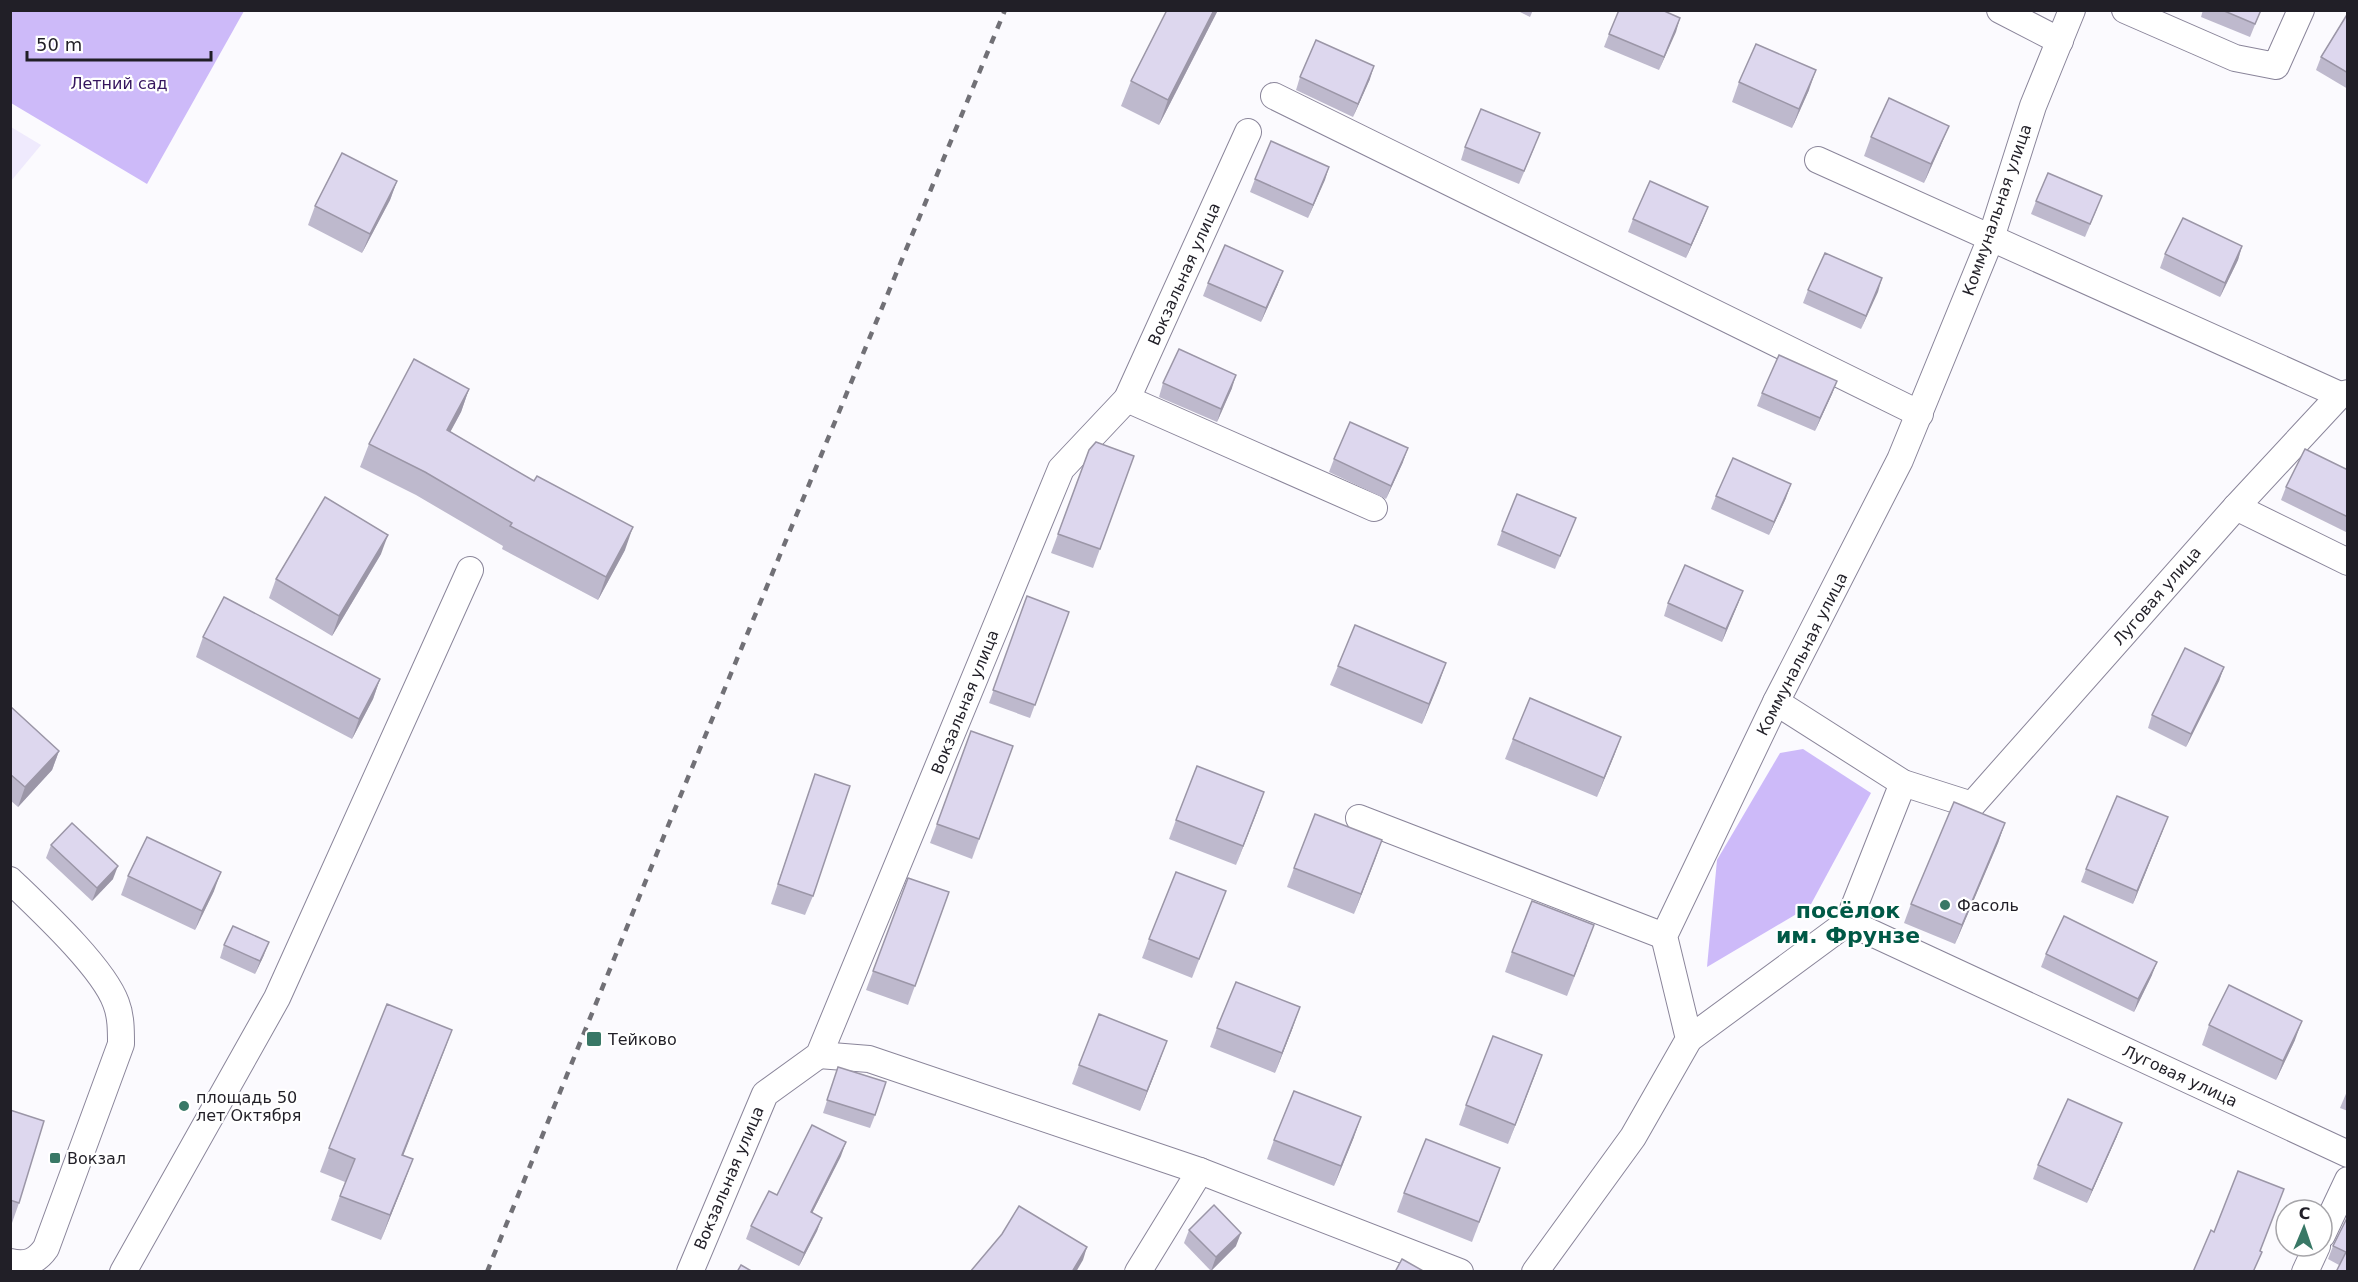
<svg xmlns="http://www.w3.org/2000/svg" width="2358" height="1282" viewBox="0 0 2358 1282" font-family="'DejaVu Sans',sans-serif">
	<rect width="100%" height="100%" fill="#fbfafe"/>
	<!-- built -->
	<path fill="#efeafd" d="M 11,127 L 41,145 L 11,181 Z"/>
	<!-- green -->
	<g fill="#cdbaf9">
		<path d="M 11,10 L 244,10 L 244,11 L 147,184 L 11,103 Z"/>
		<path d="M 1803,749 L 1871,793 L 1810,906 L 1707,967 L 1717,860 L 1780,753 Z"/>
	</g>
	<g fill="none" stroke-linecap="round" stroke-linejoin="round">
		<defs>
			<g id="minor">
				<path d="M 2000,10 L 2060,41"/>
				<path d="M 2125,10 L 2235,58 L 2276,66 L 2301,10"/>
				<path d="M 1274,96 L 1920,414"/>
				<path d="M 1818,160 L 2340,395"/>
				<path d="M 1127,399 L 1374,508"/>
				<path d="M 2236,507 L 2348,562"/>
				<path d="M 1776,702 L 1903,783 L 1972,805 L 2236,507 L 2340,395 L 2348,393"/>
				<path d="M 1359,818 L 1664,936"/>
				<path d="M 10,880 C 39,908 103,967 116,1003 C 121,1016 121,1030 121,1044 L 46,1248 C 37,1261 27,1266 10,1262"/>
				<path d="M 1848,922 L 2348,1154"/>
				<path d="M 1689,1039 L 1848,922 L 1903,783"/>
				<path d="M 819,1055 L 869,1059 L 1200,1171 L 1460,1272"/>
				<path d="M 2322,1235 L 2348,1180"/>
				<path d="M 123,1272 L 277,998 L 470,570"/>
				<path d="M 690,1272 L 765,1094 L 819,1055 L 1061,469 L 1127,399 L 1248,132"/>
				<path d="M 1138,1272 L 1200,1171"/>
				<path d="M 1535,1272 L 1633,1137 L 1689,1039 L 1664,936 L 1776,702 L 1900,460 L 1991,238 L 2033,106 L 2072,10"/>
				<path d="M 2305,1272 L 2317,1246"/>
			</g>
		</defs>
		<!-- minor casing -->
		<use href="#minor" stroke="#8a859a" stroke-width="28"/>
		<!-- minor -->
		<use href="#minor" stroke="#fff" stroke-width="26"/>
		<!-- rail -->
		<path stroke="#717076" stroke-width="4.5" stroke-dasharray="8 8" stroke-linecap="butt" d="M 487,1272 L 668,826 L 1005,10"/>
	</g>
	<!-- wall -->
	<g fill="#beb9cd">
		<path d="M 1218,10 L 1159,125 L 1121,106 L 1131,81 Z"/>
		<path d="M 1516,10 L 1533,10 L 1530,17 Z"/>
		<path d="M 2203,10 L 2261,10 L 2250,37 L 2201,17 Z"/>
		<path d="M 2348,13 L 2348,89 L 2316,70 L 2321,57 Z"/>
		<path d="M 1680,18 L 1659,70 L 1604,47 L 1609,34 Z"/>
		<path d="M 1300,77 L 1370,79 L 1353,117 L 1296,90 Z"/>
		<path d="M 1739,82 L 1809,90 L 1792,128 L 1732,102 Z"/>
		<path d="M 1871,137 L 1941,145 L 1924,183 L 1864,156 Z"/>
		<path d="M 1535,146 L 1519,184 L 1461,160 L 1465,147 Z"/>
		<path d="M 1329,167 L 1308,218 L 1250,192 L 1255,179 Z"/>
		<path d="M 397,181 L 390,200 L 362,253 L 308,225 L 315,206 Z"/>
		<path d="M 2036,201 L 2097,209 L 2085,237 L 2031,214 Z"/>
		<path d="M 1633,219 L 1703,220 L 1686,258 L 1628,232 Z"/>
		<path d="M 2242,246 L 2238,260 L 2220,297 L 2160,268 L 2165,254 Z"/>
		<path d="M 1882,278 L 1861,329 L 1803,303 L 1808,290 Z"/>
		<path d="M 1208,283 L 1278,284 L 1261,322 L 1203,296 Z"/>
		<path d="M 1837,381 L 1832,394 L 1815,431 L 1757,406 L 1762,393 Z"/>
		<path d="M 1163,383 L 1232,388 L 1217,422 L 1159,397 Z"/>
		<path d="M 469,389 L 461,412 L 450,432 L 625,550 L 598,600 L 502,549 L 503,546 L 416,495 L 360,467 L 369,444 Z"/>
		<path d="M 1089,450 L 1134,456 L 1093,568 L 1051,553 Z"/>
		<path d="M 1334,459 L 1403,462 L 1386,499 L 1329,472 Z"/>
		<path d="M 2348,470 L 2348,530 L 2346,532 L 2281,500 L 2286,487 Z"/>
		<path d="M 1716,496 L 1786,498 L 1769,535 L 1711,509 Z"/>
		<path d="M 1576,518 L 1555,569 L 1497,545 L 1502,531 Z"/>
		<path d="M 381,554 L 332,636 L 269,598 L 276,579 Z"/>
		<path d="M 1743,591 L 1722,642 L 1664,616 L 1668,603 Z"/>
		<path d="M 1027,596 L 1069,612 L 1030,718 L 989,703 Z"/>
		<path d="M 203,637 L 380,679 L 373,699 L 352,739 L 196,657 Z"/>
		<path d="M 1446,663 L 1422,724 L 1330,685 L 1338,666 Z"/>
		<path d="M 2224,667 L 2219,681 L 2186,747 L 2148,728 L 2152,715 Z"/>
		<path d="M 10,706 L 59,751 L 52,770 L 18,807 L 10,800 Z"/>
		<path d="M 971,731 L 1013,746 L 972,859 L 930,843 Z"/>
		<path d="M 1621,737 L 1597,797 L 1505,759 L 1513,739 Z"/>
		<path d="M 815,774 L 813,896 L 805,915 L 771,904 Z"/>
		<path d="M 1264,792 L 1236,865 L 1169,839 L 1176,820 Z"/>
		<path d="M 2005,823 L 1998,843 L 1955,944 L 1904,923 L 1911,904 Z"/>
		<path d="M 2163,830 L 2133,904 L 2081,882 L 2086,869 Z"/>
		<path d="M 1382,840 L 1354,914 L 1287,887 L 1294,868 Z"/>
		<path d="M 51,845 L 113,879 L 92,901 L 46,858 Z"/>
		<path d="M 128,876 L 214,891 L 195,930 L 121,895 Z"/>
		<path d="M 908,878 L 949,892 L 908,1005 L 866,990 Z"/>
		<path d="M 1226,891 L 1192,978 L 1142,958 L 1149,939 Z"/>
		<path d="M 224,945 L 264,955 L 255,974 L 220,958 Z"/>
		<path d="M 1587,945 L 1567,996 L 1505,972 L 1512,952 Z"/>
		<path d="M 2046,954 L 2152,975 L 2134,1012 L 2041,967 Z"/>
		<path d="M 2209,1025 L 2295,1040 L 2276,1080 L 2202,1045 Z"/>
		<path d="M 1293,1027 L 1275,1073 L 1210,1047 L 1217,1028 Z"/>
		<path d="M 452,1030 L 403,1155 L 413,1159 L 381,1240 L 331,1220 L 345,1182 L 320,1172 L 329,1148 Z"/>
		<path d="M 1542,1055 L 1508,1144 L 1459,1125 L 1466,1105 Z"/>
		<path d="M 1160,1060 L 1140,1111 L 1072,1084 L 1079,1065 Z"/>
		<path d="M 838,1067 L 875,1115 L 870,1128 L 823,1113 Z"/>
		<path d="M 2348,1089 L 2348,1111 L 2340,1108 Z"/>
		<path d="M 10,1110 L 19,1203 L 12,1223 L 10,1222 Z"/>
		<path d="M 2117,1136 L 2087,1203 L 2033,1179 L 2038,1165 Z"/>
		<path d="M 1354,1137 L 1334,1186 L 1267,1159 L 1274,1140 Z"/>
		<path d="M 841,1156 L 812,1213 L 822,1218 L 817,1231 L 799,1266 L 746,1239 L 751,1226 L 777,1195 Z"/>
		<path d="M 1500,1168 L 1472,1242 L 1397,1212 L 1404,1193 Z"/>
		<path d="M 2348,1216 L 2348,1272 L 2339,1265 L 2328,1259 L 2333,1246 Z"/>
		<path d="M 1189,1230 L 1236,1246 L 1211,1271 L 1184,1243 Z"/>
	</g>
	<!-- shaded-wall -->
	<g fill="#9b96a7">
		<path d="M 1214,10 L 1218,10 L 1159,125 L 1168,100 Z"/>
		<path d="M 1680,18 L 1676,32 L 1659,70 L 1664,57 Z"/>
		<path d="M 1374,66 L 1370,79 L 1353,117 L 1358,104 Z"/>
		<path d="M 1816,70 L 1809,90 L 1792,128 L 1799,109 Z"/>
		<path d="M 1949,126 L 1941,145 L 1924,183 L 1931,164 Z"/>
		<path d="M 1329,167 L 1325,180 L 1308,218 L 1313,205 Z"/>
		<path d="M 397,181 L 390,200 L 362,253 L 370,234 Z"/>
		<path d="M 1708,207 L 1703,220 L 1686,258 L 1691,245 Z"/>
		<path d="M 2242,246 L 2238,260 L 2220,297 L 2225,283 Z"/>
		<path d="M 1283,271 L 1278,284 L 1261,322 L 1266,308 Z"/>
		<path d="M 1882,278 L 1878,292 L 1861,329 L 1866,316 Z"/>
		<path d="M 1236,375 L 1232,388 L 1217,422 L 1221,409 Z"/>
		<path d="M 1837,381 L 1832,394 L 1815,431 L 1820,418 Z"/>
		<path d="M 469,389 L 461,412 L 439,453 L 447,430 Z"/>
		<path d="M 1408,448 L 1403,462 L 1386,499 L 1391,486 Z"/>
		<path d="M 1791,484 L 1786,498 L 1769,535 L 1774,522 Z"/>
		<path d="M 633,527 L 625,550 L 598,600 L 606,577 Z"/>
		<path d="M 388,535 L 381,554 L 332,636 L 339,616 Z"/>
		<path d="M 1743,591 L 1738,604 L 1722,642 L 1726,629 Z"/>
		<path d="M 1446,663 L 1439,683 L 1422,724 L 1429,704 Z"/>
		<path d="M 2224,667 L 2219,681 L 2186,747 L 2191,734 Z"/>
		<path d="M 380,679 L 373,699 L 352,739 L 359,719 Z"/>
		<path d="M 1621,737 L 1614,756 L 1597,797 L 1604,778 Z"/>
		<path d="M 59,751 L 52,770 L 18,807 L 25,787 Z"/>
		<path d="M 1264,792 L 1257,812 L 1236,865 L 1243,846 Z"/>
		<path d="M 2168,817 L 2163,830 L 2133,904 L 2137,891 Z"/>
		<path d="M 2005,823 L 1998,843 L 1955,944 L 1962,925 Z"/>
		<path d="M 1382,840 L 1375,860 L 1354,914 L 1361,894 Z"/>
		<path d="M 118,866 L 113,879 L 92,901 L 97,888 Z"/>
		<path d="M 221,872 L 214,891 L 195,930 L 202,911 Z"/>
		<path d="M 269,942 L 264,955 L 255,974 L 260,961 Z"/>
		<path d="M 2157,962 L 2152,975 L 2134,1012 L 2138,999 Z"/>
		<path d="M 1300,1007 L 1293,1027 L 1275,1073 L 1282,1053 Z"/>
		<path d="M 2302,1021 L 2295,1040 L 2276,1080 L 2283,1061 Z"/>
		<path d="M 452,1030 L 443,1054 L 394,1179 L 402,1155 Z"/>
		<path d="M 1167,1041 L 1160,1060 L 1140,1111 L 1147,1091 Z"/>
		<path d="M 1542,1055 L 1535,1075 L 1508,1144 L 1515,1125 Z"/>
		<path d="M 1361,1117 L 1354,1137 L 1334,1186 L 1341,1166 Z"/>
		<path d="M 2122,1123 L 2117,1136 L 2087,1203 L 2092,1190 Z"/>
		<path d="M 846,1142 L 841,1156 L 806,1225 L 811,1212 Z"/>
		<path d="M 413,1159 L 404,1183 L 381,1240 L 390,1215 Z"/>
		<path d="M 822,1218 L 817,1231 L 799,1266 L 804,1253 Z"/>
		<path d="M 1241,1233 L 1236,1246 L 1211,1271 L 1216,1257 Z"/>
		<path d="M 1087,1247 L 1083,1260 L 1076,1272 L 1072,1272 Z"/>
	</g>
	<!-- building -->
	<g fill="#ddd7ee" stroke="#9b96a7" stroke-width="1.5">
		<path d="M 1167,10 L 1214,10 L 1168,100 L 1131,81 Z"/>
		<path d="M 1619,10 L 1662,10 L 1680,18 L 1664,57 L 1609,34 Z"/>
		<path d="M 2222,10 L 2261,10 L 2255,24 Z"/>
		<path d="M 2348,13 L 2348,73 L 2321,57 Z"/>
		<path d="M 1316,40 L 1374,66 L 1358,104 L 1300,77 Z"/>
		<path d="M 1756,44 L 1816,70 L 1799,109 L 1739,82 Z"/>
		<path d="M 1889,98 L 1949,126 L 1931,164 L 1871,137 Z"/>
		<path d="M 1481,109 L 1540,133 L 1524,171 L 1465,147 Z"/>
		<path d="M 1271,141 L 1329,167 L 1313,205 L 1255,179 Z"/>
		<path d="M 342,153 L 397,181 L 370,234 L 315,206 Z"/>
		<path d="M 2048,173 L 2102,196 L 2090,224 L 2036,201 Z"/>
		<path d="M 1650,181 L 1708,207 L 1691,245 L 1633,219 Z"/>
		<path d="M 2183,218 L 2242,246 L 2225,283 L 2165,254 Z"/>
		<path d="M 1225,245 L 1283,271 L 1266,308 L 1208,283 Z"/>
		<path d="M 1825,253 L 1882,278 L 1866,316 L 1808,290 Z"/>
		<path d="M 1179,349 L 1236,375 L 1221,409 L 1163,383 Z"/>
		<path d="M 1779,355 L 1837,381 L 1820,418 L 1762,393 Z"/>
		<path d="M 414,359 L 469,389 L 447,430 L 534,481 L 537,476 L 633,527 L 606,577 L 510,526 L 512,523 L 425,472 L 369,444 Z"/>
		<path d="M 1350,422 L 1408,448 L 1391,486 L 1334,459 Z"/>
		<path d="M 1096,442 L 1134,456 L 1100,549 L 1058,534 L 1089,450 Z"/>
		<path d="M 2305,449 L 2348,470 L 2348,517 L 2286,487 Z"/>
		<path d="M 1733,458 L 1791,484 L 1774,522 L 1716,496 Z"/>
		<path d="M 1517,494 L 1576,518 L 1560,556 L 1502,531 Z"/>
		<path d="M 325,497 L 388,535 L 339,616 L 276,579 Z"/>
		<path d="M 1685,565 L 1743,591 L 1726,629 L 1668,603 Z"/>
		<path d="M 1027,596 L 1069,612 L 1035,705 L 993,690 Z"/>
		<path d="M 224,597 L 380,679 L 359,719 L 203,637 Z"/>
		<path d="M 1355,625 L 1446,663 L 1429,704 L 1338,666 Z"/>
		<path d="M 2185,648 L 2224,667 L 2191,734 L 2152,715 Z"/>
		<path d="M 1530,698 L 1621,737 L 1604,778 L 1513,739 Z"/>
		<path d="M 10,706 L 59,751 L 25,787 L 10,774 Z"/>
		<path d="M 971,731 L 1013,746 L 979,839 L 937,824 Z"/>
		<path d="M 1197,766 L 1264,792 L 1243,846 L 1176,820 Z"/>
		<path d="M 815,774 L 850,786 L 813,896 L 778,884 Z"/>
		<path d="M 2117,796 L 2168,817 L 2137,891 L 2086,869 Z"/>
		<path d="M 1954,802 L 2005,823 L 1962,925 L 1911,904 Z"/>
		<path d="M 1315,814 L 1382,840 L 1361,894 L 1294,868 Z"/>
		<path d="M 72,823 L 118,866 L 97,888 L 51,845 Z"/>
		<path d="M 147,837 L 221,872 L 202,911 L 128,876 Z"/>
		<path d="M 1176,872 L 1226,891 L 1199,959 L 1149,939 Z"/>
		<path d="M 908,878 L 949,892 L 915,986 L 873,971 Z"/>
		<path d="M 1532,901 L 1594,925 L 1574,976 L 1512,952 Z"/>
		<path d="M 2064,916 L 2157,962 L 2138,999 L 2046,954 Z"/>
		<path d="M 233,926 L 269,942 L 260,961 L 224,945 Z"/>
		<path d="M 1236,982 L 1300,1007 L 1282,1053 L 1217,1028 Z"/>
		<path d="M 2229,985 L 2302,1021 L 2283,1061 L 2209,1025 Z"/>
		<path d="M 387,1004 L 452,1030 L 402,1155 L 413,1159 L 390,1215 L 340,1196 L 355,1159 L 329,1148 Z"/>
		<path d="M 1099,1014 L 1167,1041 L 1147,1091 L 1079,1065 Z"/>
		<path d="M 1493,1036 L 1542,1055 L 1515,1125 L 1466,1105 Z"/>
		<path d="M 838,1067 L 886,1082 L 875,1115 L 827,1100 Z"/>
		<path d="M 1294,1091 L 1361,1117 L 1341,1166 L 1274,1140 Z"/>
		<path d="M 2068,1099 L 2122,1123 L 2092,1190 L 2038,1165 Z"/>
		<path d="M 10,1110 L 44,1121 L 19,1203 L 10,1200 Z"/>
		<path d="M 812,1125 L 846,1142 L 811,1212 L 822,1218 L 804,1253 L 751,1226 L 769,1191 L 777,1195 Z"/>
		<path d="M 1426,1139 L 1500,1168 L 1479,1222 L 1404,1193 Z"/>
		<path d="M 2238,1171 L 2284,1189 L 2260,1251 L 2262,1252 L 2253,1272 L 2193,1272 L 2211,1230 L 2214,1232 Z"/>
		<path d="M 1214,1205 L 1241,1233 L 1216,1257 L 1189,1230 Z"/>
		<path d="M 1019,1206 L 1087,1247 L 1072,1272 L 970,1272 L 1002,1234 Z"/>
		<path d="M 2348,1216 L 2348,1272 L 2336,1272 L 2346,1252 L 2333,1246 Z"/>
		<path d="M 1402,1259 L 1425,1272 L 1395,1272 Z"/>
		<path d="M 741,1265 L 753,1272 L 737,1272 Z"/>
	</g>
	<!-- markers -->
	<g fill="#397866" stroke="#fff" stroke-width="2">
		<circle cx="1945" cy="905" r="6"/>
		<rect x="586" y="1031" width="16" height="16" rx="3"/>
		<circle cx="184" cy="1106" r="6"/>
		<rect x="49" y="1152" width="12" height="12" rx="3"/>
	</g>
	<g text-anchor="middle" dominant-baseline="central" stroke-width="4.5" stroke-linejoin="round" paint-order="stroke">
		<!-- park labels -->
		<g font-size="16" fill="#35155f" stroke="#fff">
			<text x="119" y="83">Летний сад</text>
		</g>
		<!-- street labels -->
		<g font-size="16" fill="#211f27" stroke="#fff">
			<text transform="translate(1997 210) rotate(-71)">Коммунальная улица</text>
			<text transform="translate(1184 274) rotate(-66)">Вокзальная улица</text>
			<text transform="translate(2157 596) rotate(-49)">Луговая улица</text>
			<text transform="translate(1802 654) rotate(-63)">Коммунальная улица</text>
			<text transform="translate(965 702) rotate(-68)">Вокзальная улица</text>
			<text transform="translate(2180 1076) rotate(25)">Луговая улица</text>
			<text transform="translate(729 1178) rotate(-67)">Вокзальная улица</text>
		</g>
		<!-- poi labels -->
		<g font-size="16" fill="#211f27" stroke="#fff" text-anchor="start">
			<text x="1957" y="905">Фасоль</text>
			<text x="608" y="1039">Тейково</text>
			<text x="196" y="1097">площадь 50<tspan x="196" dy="18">лет Октября</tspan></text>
			<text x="67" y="1158">Вокзал</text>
		</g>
		<!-- district labels -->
		<g font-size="22" font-weight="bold" fill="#005946" stroke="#fff">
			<text x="1848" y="910">посёлок<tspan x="1848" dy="25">им. Фрунзе</tspan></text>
		</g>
	</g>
	<!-- border -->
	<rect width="2358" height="1282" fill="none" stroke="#211f27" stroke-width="24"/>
	<!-- north arrow -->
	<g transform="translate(2304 1228) rotate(2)"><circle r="28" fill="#ffffff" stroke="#a6a5a9" stroke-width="1.5"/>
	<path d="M0-4.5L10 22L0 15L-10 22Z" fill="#397866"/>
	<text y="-9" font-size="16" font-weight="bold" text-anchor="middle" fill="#211f27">С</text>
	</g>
	<!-- scale -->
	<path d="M27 51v9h184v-9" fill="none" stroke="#211f27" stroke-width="3"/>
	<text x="36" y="51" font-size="18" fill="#211f27" stroke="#ffffff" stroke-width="4.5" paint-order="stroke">50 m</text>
</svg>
